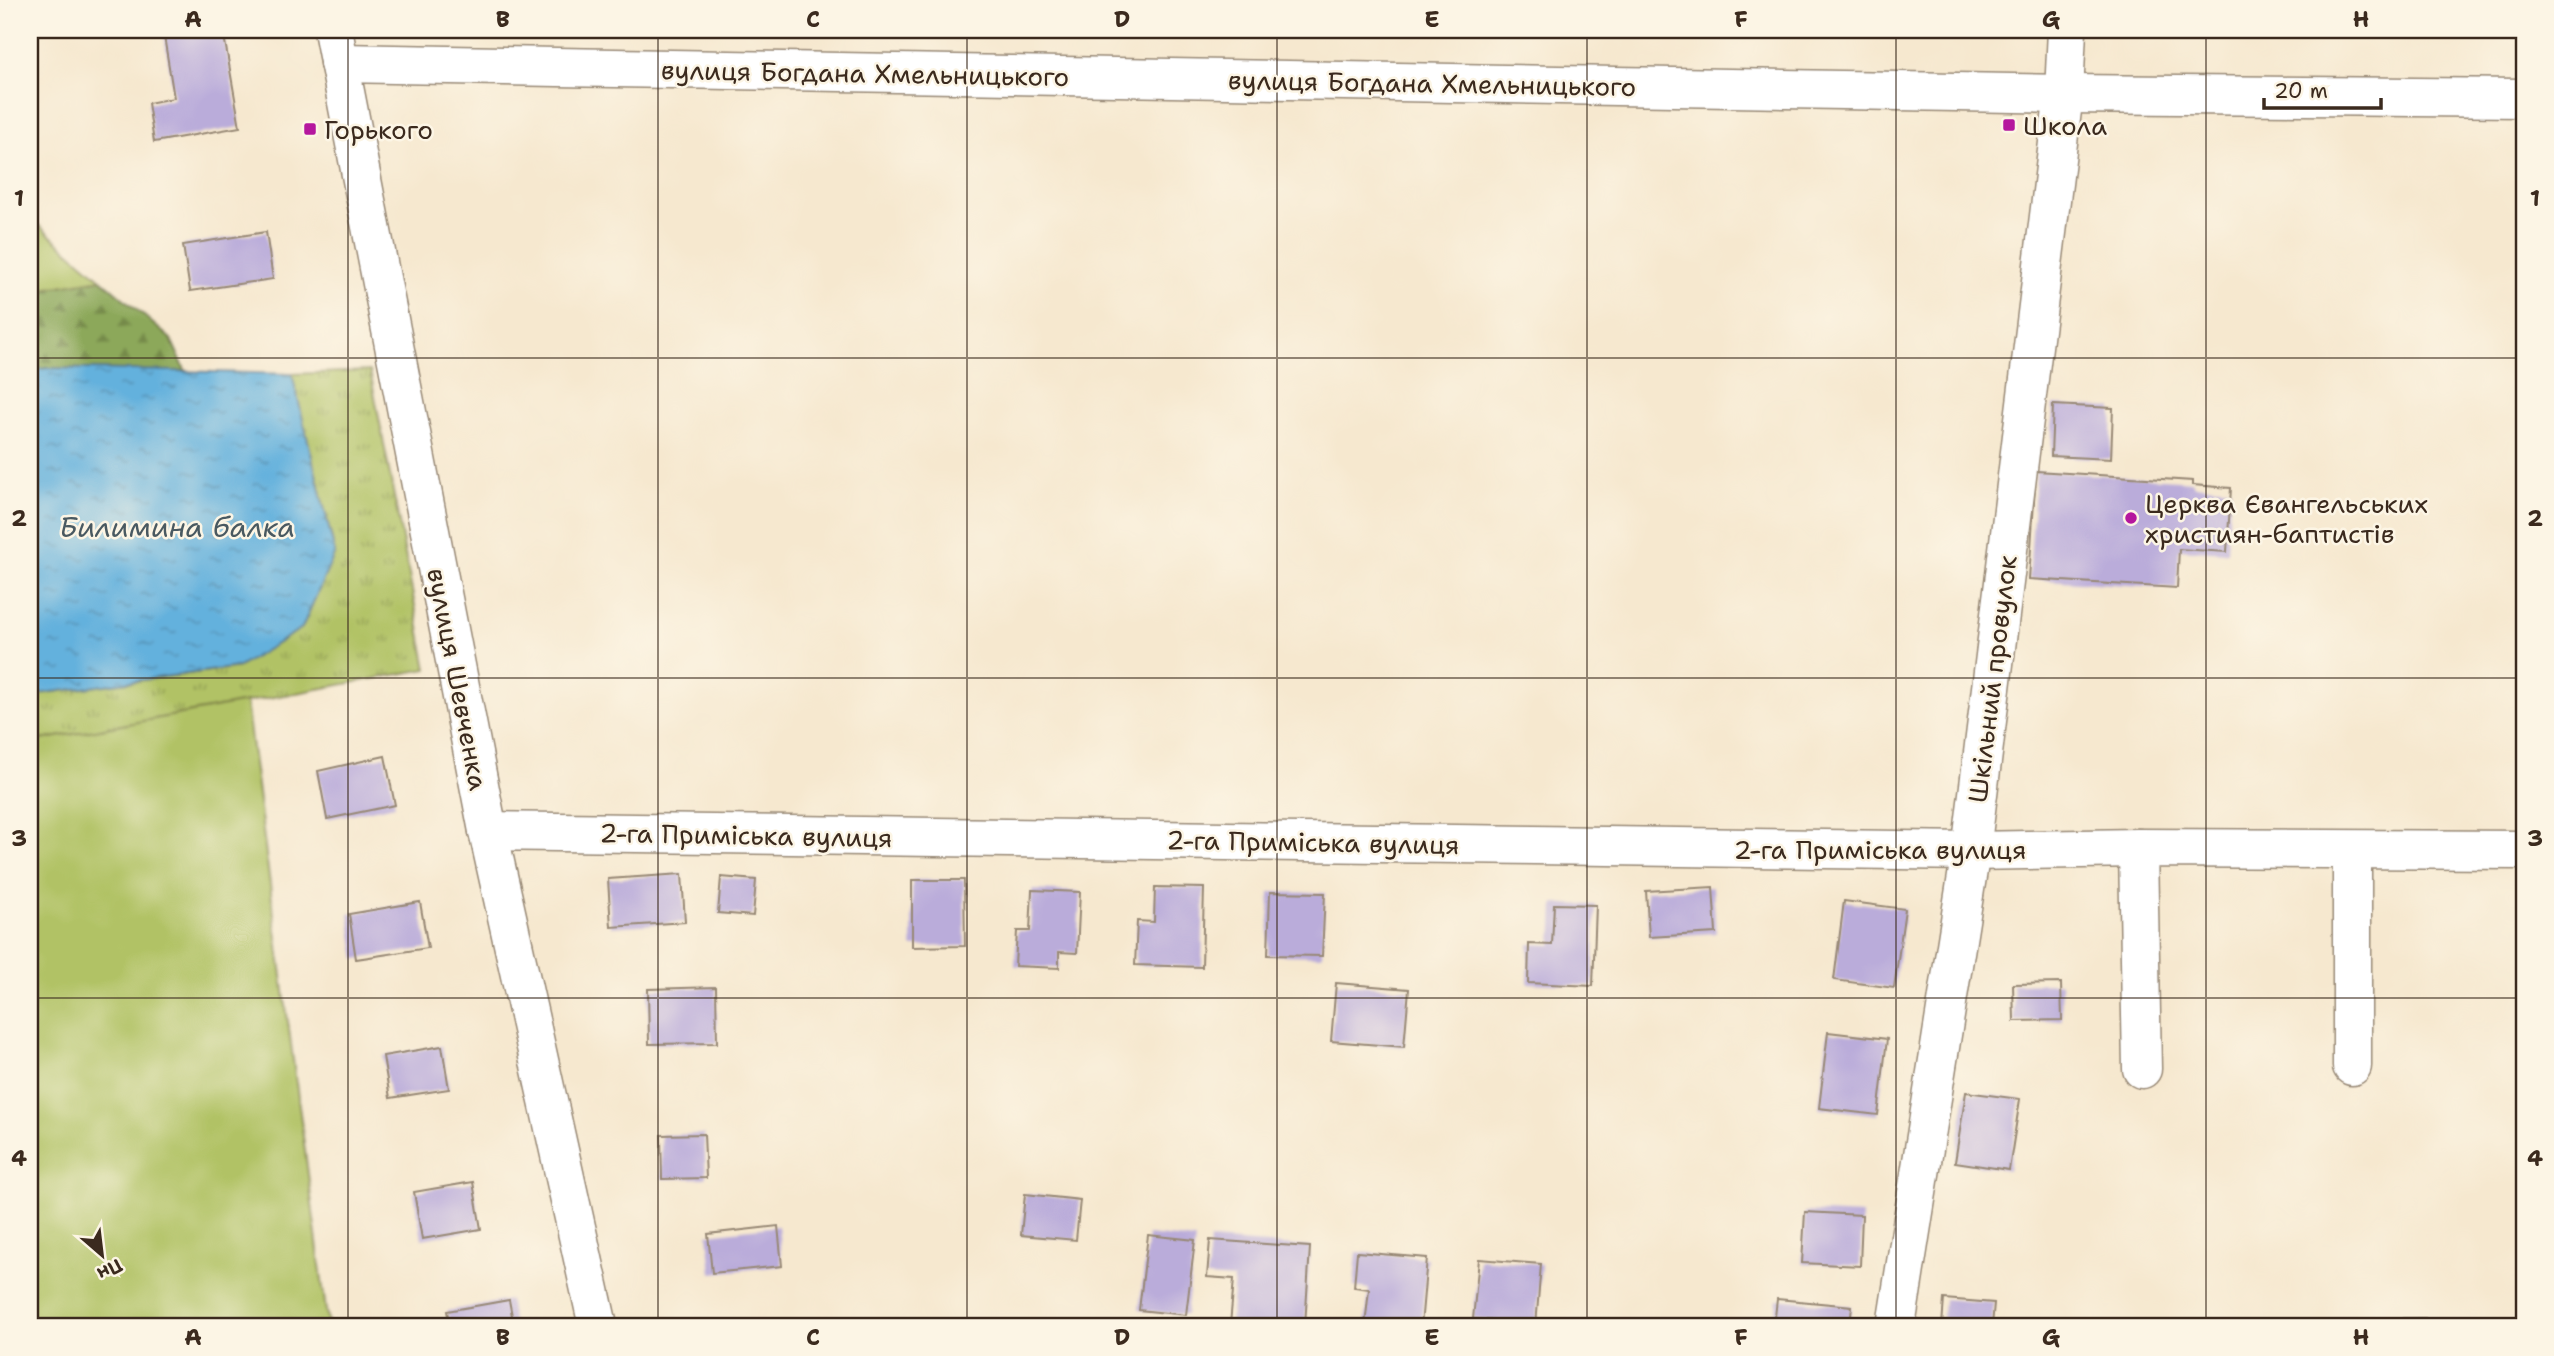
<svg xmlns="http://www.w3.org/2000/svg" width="2554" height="1356" viewBox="0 0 2554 1356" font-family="'Shantell Sans',sans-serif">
	<defs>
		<pattern id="grass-tufts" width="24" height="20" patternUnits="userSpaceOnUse" patternTransform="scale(1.75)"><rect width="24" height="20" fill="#b1c265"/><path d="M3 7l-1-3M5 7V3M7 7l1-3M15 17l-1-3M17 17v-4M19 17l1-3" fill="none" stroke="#919e53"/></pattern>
		<pattern id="forest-firs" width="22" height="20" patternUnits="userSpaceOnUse" patternTransform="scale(1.75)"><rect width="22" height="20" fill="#8ca85a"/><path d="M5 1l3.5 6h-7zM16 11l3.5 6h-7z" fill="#74894a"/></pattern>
		<pattern id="water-ripples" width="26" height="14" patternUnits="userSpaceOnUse" patternTransform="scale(1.75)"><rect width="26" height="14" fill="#64b1dd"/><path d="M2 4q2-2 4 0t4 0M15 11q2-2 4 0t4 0" fill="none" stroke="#5490b3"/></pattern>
	</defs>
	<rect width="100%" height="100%" fill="#fcf5e5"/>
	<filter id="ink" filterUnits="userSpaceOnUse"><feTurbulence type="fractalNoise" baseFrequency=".0143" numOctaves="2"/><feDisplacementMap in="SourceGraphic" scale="14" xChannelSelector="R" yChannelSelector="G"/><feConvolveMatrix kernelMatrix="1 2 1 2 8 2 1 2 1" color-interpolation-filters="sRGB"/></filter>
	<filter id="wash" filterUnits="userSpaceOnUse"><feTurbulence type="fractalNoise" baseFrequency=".00686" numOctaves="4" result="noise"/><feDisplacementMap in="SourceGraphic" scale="28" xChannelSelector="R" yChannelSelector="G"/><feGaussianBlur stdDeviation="1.57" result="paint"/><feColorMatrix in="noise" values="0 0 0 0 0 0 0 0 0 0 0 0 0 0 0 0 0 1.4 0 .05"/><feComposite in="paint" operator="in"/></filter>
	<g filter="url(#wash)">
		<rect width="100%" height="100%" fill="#f6e8cf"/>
		<!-- grass -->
		<path fill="url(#grass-tufts)" stroke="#767642" stroke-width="2" d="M 370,371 L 427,669 L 30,742 L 30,695 L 239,667 L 335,553 L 292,374 Z"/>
		<!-- forest -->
		<path fill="url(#forest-firs)" stroke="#64693c" stroke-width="2" d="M 101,279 L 171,339 L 186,372 L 49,368 L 30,370 L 30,291 Z"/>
		<!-- garden -->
		<g fill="#b1c265" stroke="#767642" stroke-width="2">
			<path d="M 30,218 L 101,279 L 30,291 Z"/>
			<path d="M 246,702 L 328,1326 L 30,1326 L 30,742 Z"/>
		</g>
		<!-- water -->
		<path fill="url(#water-ripples)" stroke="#506e7e" stroke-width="2" d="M 49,368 L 292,374 L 335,553 L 302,628 L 239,667 L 30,695 L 30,370 Z"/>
		<g id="blocks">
			<!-- building -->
			<g fill="#baacda">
				<path d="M 163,30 L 223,30 L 240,127 L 154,142 L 148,103 L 174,98 Z"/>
				<path d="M 266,232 L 273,279 L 190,291 L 183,245 Z"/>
				<path d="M 2053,405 L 2113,408 L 2111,459 L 2051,456 Z"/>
				<path d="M 2036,471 L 2193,481 L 2193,485 L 2231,488 L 2227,552 L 2179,549 L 2177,588 L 2029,579 Z"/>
				<path d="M 385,756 L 395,805 L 327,819 L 318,771 Z"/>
				<path d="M 682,874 L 685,922 L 611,927 L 608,879 Z"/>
				<path d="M 721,877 L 756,880 L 753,916 L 718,913 Z"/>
				<path d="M 912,880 L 964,880 L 965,946 L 912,947 Z"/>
				<path d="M 1155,887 L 1204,888 L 1202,967 L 1135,965 L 1137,921 L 1154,922 Z"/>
				<path d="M 1713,887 L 1716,933 L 1649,937 L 1646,891 Z"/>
				<path d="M 1032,890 L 1080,892 L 1077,953 L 1059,952 L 1059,968 L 1015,966 L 1017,931 L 1030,931 Z"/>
				<path d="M 1270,892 L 1325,893 L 1322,956 L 1268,955 Z"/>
				<path d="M 1844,901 L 1905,909 L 1894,988 L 1834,980 Z"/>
				<path d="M 420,902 L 428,948 L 356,959 L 349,914 Z"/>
				<path d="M 1554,904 L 1596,905 L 1593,986 L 1528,983 L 1529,944 L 1552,945 Z"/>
				<path d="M 1336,983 L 1409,989 L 1404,1047 L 1331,1041 Z"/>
				<path d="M 2061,983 L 2062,1020 L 2014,1021 L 2013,984 Z"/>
				<path d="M 716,987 L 717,1043 L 649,1044 L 648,989 Z"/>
				<path d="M 1828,1032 L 1887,1039 L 1878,1115 L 1819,1108 Z"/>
				<path d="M 442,1046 L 449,1089 L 390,1098 L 383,1056 Z"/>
				<path d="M 1966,1092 L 2020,1099 L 2009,1170 L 1955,1162 Z"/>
				<path d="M 704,1134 L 706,1178 L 662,1179 L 661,1135 Z"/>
				<path d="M 473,1182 L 481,1229 L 422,1239 L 414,1192 Z"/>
				<path d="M 1025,1194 L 1080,1200 L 1076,1240 L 1021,1235 Z"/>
				<path d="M 1805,1212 L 1862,1215 L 1860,1266 L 1802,1263 Z"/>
				<path d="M 778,1226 L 782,1266 L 712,1273 L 708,1234 Z"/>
				<path d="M 1148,1235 L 1195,1240 L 1186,1315 L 1139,1310 Z"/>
				<path d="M 1210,1240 L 1310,1247 L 1305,1326 L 1230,1325 L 1234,1279 L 1207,1277 Z"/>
				<path d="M 1357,1252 L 1427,1258 L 1421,1326 L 1365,1326 L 1369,1289 L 1354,1287 Z"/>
				<path d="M 1479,1259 L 1541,1264 L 1536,1326 L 1492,1326 L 1493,1321 L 1473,1319 Z"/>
				<path d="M 1777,1299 L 1852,1306 L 1850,1326 L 1774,1326 Z"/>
				<path d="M 1944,1299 L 1994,1303 L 1992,1326 L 1942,1326 Z"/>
				<path d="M 509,1300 L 514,1326 L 450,1326 L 447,1311 Z"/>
				<path d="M 2425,1318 L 2425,1326 L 2370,1326 L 2370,1319 Z"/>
				<rect x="2473" y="1322" width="48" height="4"/>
			</g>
		</g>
	</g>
	<g filter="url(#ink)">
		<use href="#blocks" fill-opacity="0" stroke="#988976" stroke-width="2"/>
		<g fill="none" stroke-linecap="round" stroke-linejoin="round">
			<defs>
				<g id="minor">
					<path d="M 333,30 L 488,831 L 598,1326"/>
					<path d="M 339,63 L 2064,94 L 2524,98"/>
					<path d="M 488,831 L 1971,851 L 2138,848 L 2524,850"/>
					<path d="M 2138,848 L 2142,1069"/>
					<path d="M 2352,850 L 2352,1066"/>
					<path d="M 1896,1326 L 1971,851 L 2064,94 L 2067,30"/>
				</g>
			</defs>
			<!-- minor casing -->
			<use href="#minor" stroke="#988976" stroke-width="41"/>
			<!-- minor -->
			<use href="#minor" stroke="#fff" stroke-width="38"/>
		</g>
	</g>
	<!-- grid -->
	<path fill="none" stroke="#3b2a1e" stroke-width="2" stroke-opacity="0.55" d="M 348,30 L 348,1326M 658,30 L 658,1326M 967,30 L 967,1326M 1277,30 L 1277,1326M 1587,30 L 1587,1326M 1896,30 L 1896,1326M 2206,30 L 2206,1326M 30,358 L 2524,358M 30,678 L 2524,678M 30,998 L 2524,998"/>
	<!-- markers -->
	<g fill="#b5179e" stroke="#fcf5e5" stroke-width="2.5">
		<rect x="2002" y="118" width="14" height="14" rx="3.5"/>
		<rect x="303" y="122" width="14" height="14" rx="3.5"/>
		<circle cx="2131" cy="518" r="7"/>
	</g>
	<g text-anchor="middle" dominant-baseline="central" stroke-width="5" stroke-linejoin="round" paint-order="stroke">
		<!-- street labels -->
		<g font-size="26" fill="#3b2a1e" stroke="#fcf5e5">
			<text transform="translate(865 73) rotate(1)">вулиця Богдана Хмельницького</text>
			<text transform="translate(1432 83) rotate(1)">вулиця Богдана Хмельницького</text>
			<text transform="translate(458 679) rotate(79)">вулиця Шевченка</text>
			<text transform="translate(1992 679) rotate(-83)">Шкільний провулок</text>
			<text transform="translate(746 835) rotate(1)">2-га Приміська вулиця</text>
			<text transform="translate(1313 842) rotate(1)">2-га Приміська вулиця</text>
			<text x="1880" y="849">2-га Приміська вулиця</text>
		</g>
		<!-- poi labels -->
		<g font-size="26" fill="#3b2a1e" stroke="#fcf5e5" text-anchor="start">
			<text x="2023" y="125">Школа</text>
			<text x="324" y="129">Горького</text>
			<text x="2145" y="503">Церква Євангельських<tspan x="2145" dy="30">християн-баптистів</tspan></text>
		</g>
		<!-- water labels -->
		<g font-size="28" font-style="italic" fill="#495961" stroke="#fcf5e5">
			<text x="177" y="527">Билимина балка</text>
		</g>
	</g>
	<!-- margin -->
	<rect width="2554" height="1356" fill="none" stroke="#fcf5e5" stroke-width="77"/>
	<!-- north arrow -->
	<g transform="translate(102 1255) rotate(152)" stroke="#fcf5e5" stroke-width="5" paint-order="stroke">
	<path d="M0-5L12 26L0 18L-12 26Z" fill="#3b2a1e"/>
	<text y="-10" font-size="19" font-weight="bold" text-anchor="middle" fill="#3b2a1e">Пн</text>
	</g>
	<!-- scale -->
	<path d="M2264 98v10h117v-10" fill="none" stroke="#3b2a1e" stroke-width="3.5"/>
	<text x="2274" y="98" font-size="21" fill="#3b2a1e" stroke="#fcf5e5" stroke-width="5" paint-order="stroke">20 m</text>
	<rect x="38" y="38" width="2478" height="1280" fill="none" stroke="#3b2a1e" stroke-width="2.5"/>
	<g font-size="23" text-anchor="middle" font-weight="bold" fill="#3b2a1e">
		<text x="193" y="27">A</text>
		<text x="503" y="27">B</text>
		<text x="813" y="27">C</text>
		<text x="1122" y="27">D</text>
		<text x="1432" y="27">E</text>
		<text x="1741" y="27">F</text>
		<text x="2051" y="27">G</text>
		<text x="2361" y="27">H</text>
		<text x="19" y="206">1</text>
		<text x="2535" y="206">1</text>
		<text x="19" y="526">2</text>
		<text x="2535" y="526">2</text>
		<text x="19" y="846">3</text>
		<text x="2535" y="846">3</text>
		<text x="19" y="1166">4</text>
		<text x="2535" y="1166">4</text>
		<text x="193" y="1345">A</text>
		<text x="503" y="1345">B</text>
		<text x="813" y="1345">C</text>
		<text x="1122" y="1345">D</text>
		<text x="1432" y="1345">E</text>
		<text x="1741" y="1345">F</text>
		<text x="2051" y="1345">G</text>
		<text x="2361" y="1345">H</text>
	</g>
</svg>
